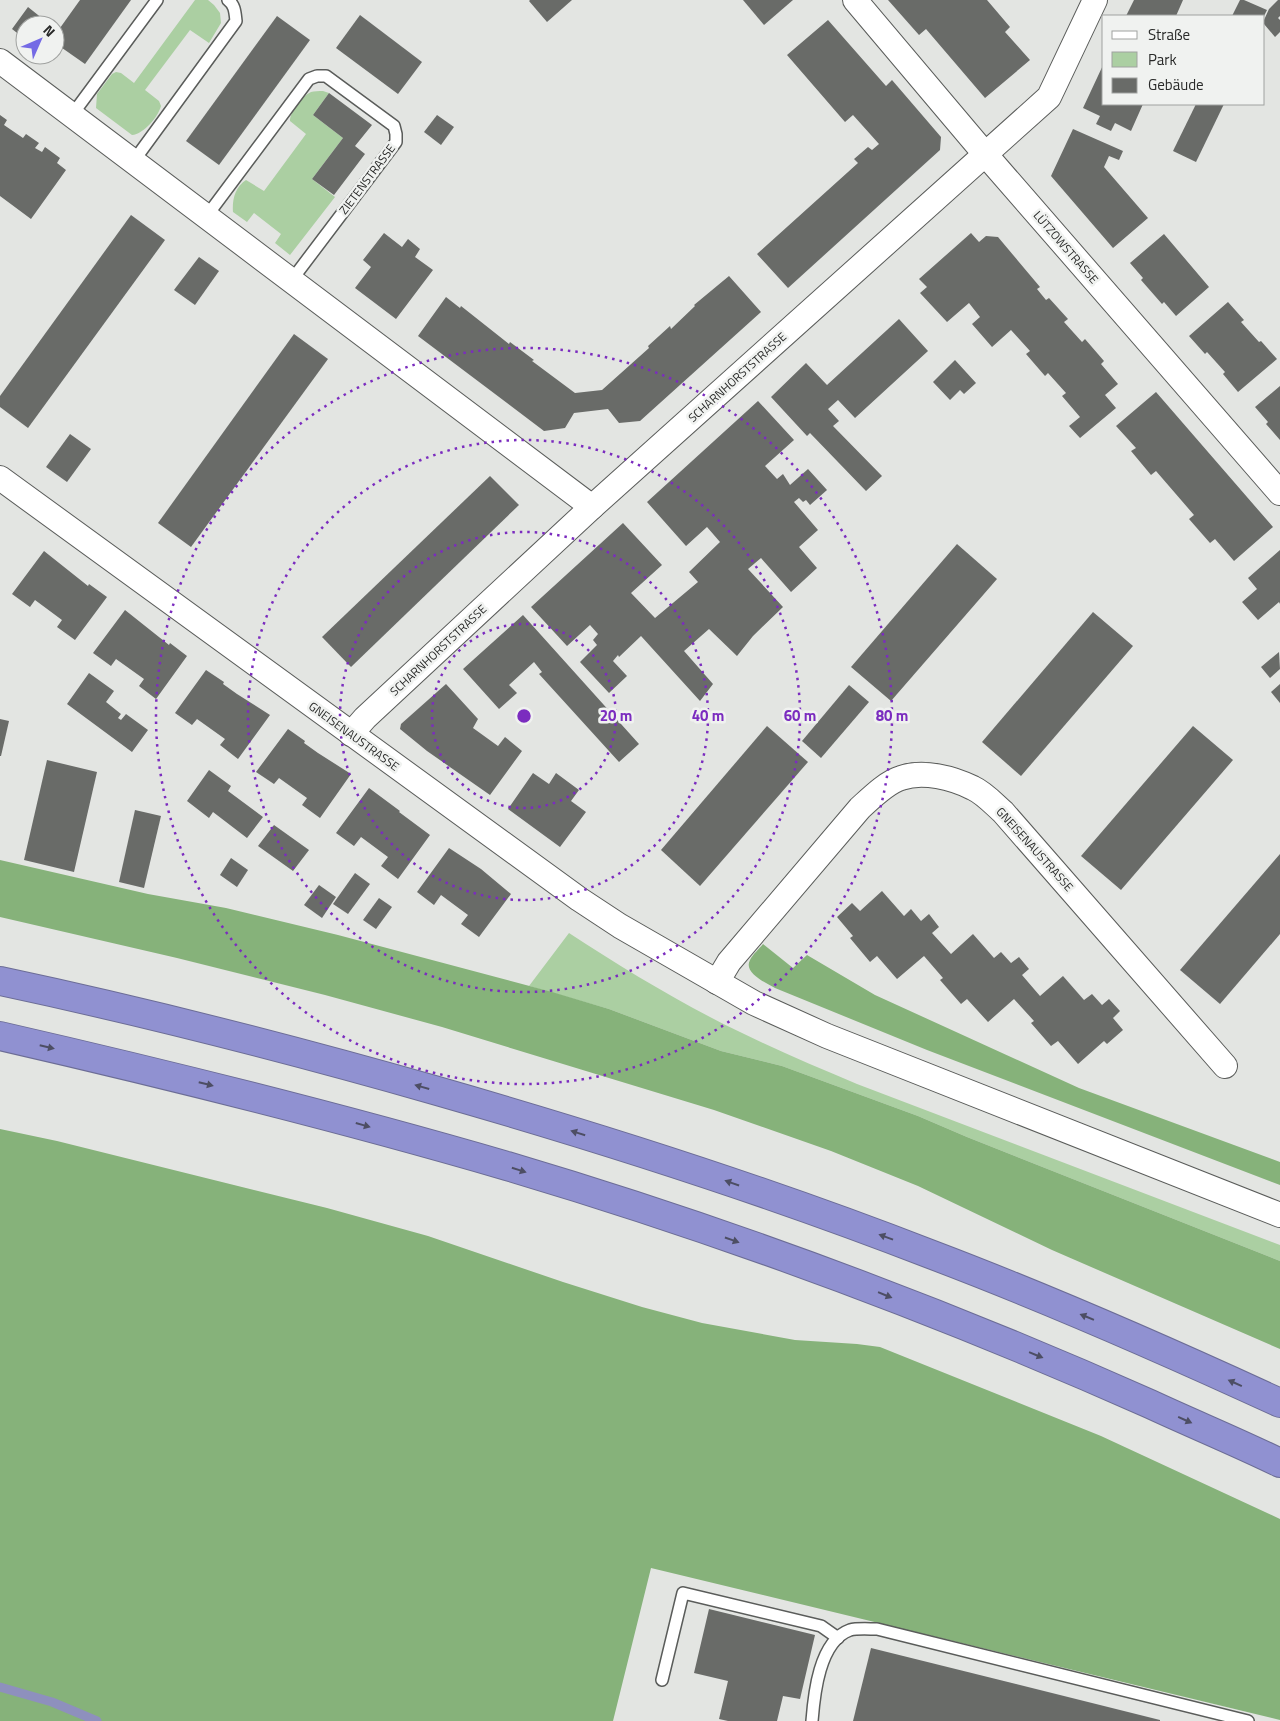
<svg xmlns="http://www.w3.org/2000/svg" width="1280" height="1721" viewBox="0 0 1280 1721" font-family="'Titillium Web',sans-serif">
	<rect width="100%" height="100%" fill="#e3e5e2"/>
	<!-- green -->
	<g fill="#abcfa2">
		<path d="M 195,0 L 208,0 L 214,5 L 220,13 L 221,23 L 209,43 L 190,30 L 145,90 L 159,101 L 161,106 C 158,117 144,134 132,135 L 96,108 L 97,94 L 112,74 L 116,72 L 121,73 L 134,83 Z"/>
		<path d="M 323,91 L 329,93 L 313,115 L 343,138 L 312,179 L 335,197 L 290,255 L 275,243 L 281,234 L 254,213 L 247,222 L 233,212 C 232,200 235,187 246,180 L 264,191 L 306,134 L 290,121 C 290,112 302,96 311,92 C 314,91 319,91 323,91 Z"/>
		<path d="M 569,933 C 615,963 662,992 710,1017 C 758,1042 807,1063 857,1084 L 1280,1245 L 1280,1261 L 967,1137 L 918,1116 L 782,1066 L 721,1051 L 609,1009 L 529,986 Z"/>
	</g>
	<!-- forest -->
	<g fill="#86b27a">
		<path d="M 0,860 L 148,894 L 226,908 L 338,935 L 552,992 L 609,1009 L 721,1051 L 782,1066 L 918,1116 L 967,1137 L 1280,1261 L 1280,1349 L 1052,1250 L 918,1186 L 831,1151 L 714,1110 L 442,1027 L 325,995 L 177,958 L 0,917 Z"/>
		<path d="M 763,944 L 793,968 L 807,955 L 875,995 L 1079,1088 L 1280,1162 L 1280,1185 L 927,1050 L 775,988 C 766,983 743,973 750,960 C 753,954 759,949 763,944 Z"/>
		<path d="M 0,1129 L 57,1141 L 327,1208 L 428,1236 L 563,1282 L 642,1307 L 702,1323 L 795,1340 L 857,1344 L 880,1347 L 1101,1436 L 1280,1519 L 1280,1720 L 651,1568 L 613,1721 L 0,1721 Z"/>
	</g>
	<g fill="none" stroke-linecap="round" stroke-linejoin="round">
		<!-- stream -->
		<path stroke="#8e90bd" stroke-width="9" d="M 0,1687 L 52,1702 L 97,1721"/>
	</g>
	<!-- building -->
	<g fill="#696b68">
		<path d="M 80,0 L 131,0 L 85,64 L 55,43 L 55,35 Z"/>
		<path d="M 530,0 L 572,0 L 547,22 L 529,1 Z"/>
		<path d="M 743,0 L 793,0 L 764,25 Z"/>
		<path d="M 888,0 L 987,0 L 1010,27 L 1005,32 L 1030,60 L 985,98 L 926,29 L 919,35 Z"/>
		<path d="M 1134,0 L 1183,0 L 1176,16 L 1126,16 Z"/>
		<path d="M 1240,0 L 1244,0 L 1267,10 L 1264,16 L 1232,16 Z"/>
		<path d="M 1278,0 L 1280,0 L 1280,16 L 1278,18 L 1280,20 L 1280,32 L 1275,37 L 1264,24 L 1264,20 L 1269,9 Z"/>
		<path d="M 28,7 L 48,23 L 47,25 L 25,25 L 25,39 L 12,29 Z"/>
		<path d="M 360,15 L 422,62 L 398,94 L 336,48 Z"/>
		<path d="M 277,16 L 310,40 L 219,165 L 186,141 Z"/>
		<path d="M 828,20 L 886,86 L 892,80 L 941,137 L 940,150 L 788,288 L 757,254 L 858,163 L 854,159 L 868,147 L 872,150 L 879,144 L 853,115 L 845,122 L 787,55 Z"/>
		<path d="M 1104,63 L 1104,104 L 1143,104 L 1131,131 L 1115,123 L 1111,131 L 1096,124 L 1100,116 L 1083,108 Z"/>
		<path d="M 329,93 L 372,125 L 355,146 L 365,154 L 334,195 L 312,179 L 343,138 L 313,115 Z"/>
		<path d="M 1196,104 L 1224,104 L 1196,162 L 1173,151 Z"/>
		<path d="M 0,115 L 7,120 L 4,125 L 23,138 L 26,134 L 39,143 L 35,148 L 42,152 L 45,147 L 60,158 L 57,163 L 66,170 L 31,219 L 0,196 Z"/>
		<path d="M 437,115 L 454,127 L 441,145 L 424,132 Z"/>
		<path d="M 1073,129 L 1123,151 L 1119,160 L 1109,156 L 1104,167 L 1148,218 L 1113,248 L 1051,176 Z"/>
		<path d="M 131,215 L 165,240 L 28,428 L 0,407 L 0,396 Z"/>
		<path d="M 384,233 L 402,247 L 408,239 L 420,249 L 415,257 L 433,270 L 396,319 L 355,288 L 371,267 L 363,260 Z"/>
		<path d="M 971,233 L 979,242 L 986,236 L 998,237 L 1040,287 L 1037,289 L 1046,300 L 1049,298 L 1068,319 L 1064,322 L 1082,342 L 1085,339 L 1104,361 L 1101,364 L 1118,384 L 1105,395 L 1116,408 L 1080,438 L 1069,426 L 1080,417 L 1062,396 L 1066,393 L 1048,373 L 1045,376 L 1026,354 L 1030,351 L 1011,330 L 992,347 L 972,324 L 980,317 L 969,303 L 947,322 L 920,293 L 927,287 L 919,279 Z"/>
		<path d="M 1164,234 L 1209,287 L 1176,316 L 1164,302 L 1162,304 L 1141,280 L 1143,278 L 1130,263 Z"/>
		<path d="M 199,257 L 219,271 L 195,305 L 174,290 Z"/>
		<path d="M 729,276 L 761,312 L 640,421 L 619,423 L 608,409 L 574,413 L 565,428 L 544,431 L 418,336 L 446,297 L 460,308 L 461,306 L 509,344 L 510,342 L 534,360 L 532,361 L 575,393 L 602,390 L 649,348 L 648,346 L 670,326 L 671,329 L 695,306 L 694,305 Z"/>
		<path d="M 1228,302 L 1244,320 L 1241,322 L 1259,342 L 1261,341 L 1277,359 L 1238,392 L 1223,374 L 1225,372 L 1207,352 L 1205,354 L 1189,336 Z"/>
		<path d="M 899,319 L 928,351 L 855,418 L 838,400 L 828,409 L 839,421 L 833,426 L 882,476 L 866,491 L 810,433 L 807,436 L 771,397 L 806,363 L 827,385 Z"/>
		<path d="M 294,334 L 328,359 L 191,547 L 158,523 Z"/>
		<path d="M 955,360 L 976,383 L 964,394 L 960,390 L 950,400 L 933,382 Z"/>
		<path d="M 1280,386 L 1280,440 L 1266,424 L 1268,422 L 1255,407 Z"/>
		<path d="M 1156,392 L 1273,527 L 1234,561 L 1215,539 L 1210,543 L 1189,519 L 1194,515 L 1156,471 L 1151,475 L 1131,451 L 1136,448 L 1116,426 Z"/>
		<path d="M 758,401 L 794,440 L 765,466 L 777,479 L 783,474 L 790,485 L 808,469 L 827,490 L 810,505 L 806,500 L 803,502 L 799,498 L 794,502 L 818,530 L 799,547 L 817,568 L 791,592 L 761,558 L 748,569 L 783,607 L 753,636 L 737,656 L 709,629 L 684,651 L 713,684 L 700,701 L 641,636 L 619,657 L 618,655 L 613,661 L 627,676 L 609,693 L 580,662 L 597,645 L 593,640 L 598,634 L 590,625 L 567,646 L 531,607 L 623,523 L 662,565 L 631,593 L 655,618 L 698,582 L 689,572 L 720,542 L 707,527 L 686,546 L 647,502 Z"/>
		<path d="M 70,434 L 91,449 L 67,482 L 46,467 Z"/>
		<path d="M 490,476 L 519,505 L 351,667 L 322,637 Z"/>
		<path d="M 957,544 L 997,579 L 891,701 L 851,667 Z"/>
		<path d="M 1280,550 L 1280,604 L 1279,602 L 1258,620 L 1242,602 L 1257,589 L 1248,578 Z"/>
		<path d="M 44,551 L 88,586 L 89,584 L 107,597 L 75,640 L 57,627 L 62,620 L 35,600 L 30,607 L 12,594 Z"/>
		<path d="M 125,610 L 169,645 L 170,643 L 187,656 L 156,699 L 139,686 L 144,679 L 116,659 L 111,666 L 93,653 Z"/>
		<path d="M 1093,612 L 1133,646 L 1021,776 L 982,742 Z"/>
		<path d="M 523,615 L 639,744 L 619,762 L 539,674 L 542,672 L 534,662 L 509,685 L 517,693 L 499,709 L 463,669 Z"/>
		<path d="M 1279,652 L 1280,669 L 1270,678 L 1261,667 Z"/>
		<path d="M 206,670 L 224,682 L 223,684 L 237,694 L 270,715 L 238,759 L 220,745 L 225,739 L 197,719 L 192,725 L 175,713 Z"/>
		<path d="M 89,673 L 114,691 L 106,702 L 121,714 L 118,718 L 121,720 L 126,714 L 148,730 L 132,752 L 67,704 Z"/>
		<path d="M 446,684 L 478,719 L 473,728 L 498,746 L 505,737 L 522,751 L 490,795 L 427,751 L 400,729 L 401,724 Z"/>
		<path d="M 1280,684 L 1280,703 L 1271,692 Z"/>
		<path d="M 849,685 L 869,702 L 821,758 L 802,741 Z"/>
		<path d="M 0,719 L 9,721 L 1,756 L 0,756 Z"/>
		<path d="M 767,726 L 808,762 L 700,886 L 661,850 Z"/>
		<path d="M 1193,726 L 1233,760 L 1121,890 L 1081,856 Z"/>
		<path d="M 288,729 L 305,741 L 304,743 L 318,753 L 351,774 L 320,818 L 302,805 L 307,798 L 279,778 L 274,784 L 256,772 Z"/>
		<path d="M 47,760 L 97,772 L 74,872 L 24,860 Z"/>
		<path d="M 209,770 L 231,786 L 228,791 L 263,817 L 247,838 L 213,812 L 209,818 L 187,801 Z"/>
		<path d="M 533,773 L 549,784 L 556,773 L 579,790 L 571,801 L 586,812 L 560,847 L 508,809 Z"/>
		<path d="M 369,788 L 400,811 L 399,812 L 430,835 L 398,879 L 381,866 L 388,857 L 361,837 L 354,846 L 336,833 Z"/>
		<path d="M 135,810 L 161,816 L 144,888 L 119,882 Z"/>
		<path d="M 274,825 L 309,850 L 293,871 L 258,846 Z"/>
		<path d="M 449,848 L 481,869 L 511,894 L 479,937 L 461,924 L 468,915 L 441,895 L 434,905 L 417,892 Z"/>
		<path d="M 1280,854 L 1280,934 L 1220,1004 L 1180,970 Z"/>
		<path d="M 231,858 L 248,870 L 237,887 L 220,875 Z"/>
		<path d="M 355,873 L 370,884 L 348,914 L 333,904 Z"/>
		<path d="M 319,885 L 336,897 L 322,918 L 304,905 Z"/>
		<path d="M 882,891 L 904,916 L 911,909 L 921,921 L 929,914 L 939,927 L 932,933 L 951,954 L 973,934 L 994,958 L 1001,952 L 1011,963 L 1019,957 L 1029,969 L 1022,975 L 1040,996 L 1063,976 L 1084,1000 L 1092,994 L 1102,1005 L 1109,999 L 1120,1011 L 1113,1018 L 1123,1030 L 1107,1044 L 1104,1041 L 1078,1064 L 1058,1041 L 1051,1046 L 1031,1023 L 1034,1021 L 1014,999 L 988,1022 L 967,999 L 961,1004 L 940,980 L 943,978 L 924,956 L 897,979 L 877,956 L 870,962 L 850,938 L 853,936 L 837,917 L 852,903 L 860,911 Z"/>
		<path d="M 379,898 L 392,907 L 376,929 L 363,920 Z"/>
		<path d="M 709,1609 L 815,1635 L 800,1699 L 783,1696 L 777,1721 L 728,1721 L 719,1719 L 728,1681 L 694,1673 Z"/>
		<path d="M 871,1648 L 1160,1720 L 1160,1721 L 853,1721 Z"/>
	</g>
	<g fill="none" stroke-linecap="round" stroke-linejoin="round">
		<defs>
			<g id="service">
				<path d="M 72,115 L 157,0"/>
				<path d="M 133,162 L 236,21 C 235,13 235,5 228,0"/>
				<path d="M 206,217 L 309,79 L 317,76 L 326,76 L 394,126 L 396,134 L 396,142 L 291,281"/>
				<path d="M 662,1680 L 683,1593 L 821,1626 L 838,1638"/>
				<path d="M 812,1721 C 814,1695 819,1641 850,1630 C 857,1628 869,1629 877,1629 L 1248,1721"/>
			</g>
			<g id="minor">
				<path d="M 855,0 L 985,154 L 1280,493"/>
				<path d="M 0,61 L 592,507"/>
				<path d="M 0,478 L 579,899 L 620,926 L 754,1003 L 827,1036 L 1280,1215"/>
				<path d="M 351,734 L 365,718 L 592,507 L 1049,97 L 1095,0"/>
				<path d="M 717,982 L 729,962 L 860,808 C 871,798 887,782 901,778 C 923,770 953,778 973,788 C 984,793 994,804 1003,812 L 1225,1066"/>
			</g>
			<g id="motorway">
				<path d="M 0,981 C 146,1012 290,1049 434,1090 C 602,1138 768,1191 930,1254 C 1049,1299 1165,1350 1280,1403"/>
				<path d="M 0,1036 C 170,1075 339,1117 507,1166 C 726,1231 941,1311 1150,1404 C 1193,1424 1237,1442 1280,1463"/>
			</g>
		</defs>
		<!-- service casing -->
		<use href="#service" stroke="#5a5c5a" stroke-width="14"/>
		<!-- minor casing -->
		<use href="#minor" stroke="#5a5c5a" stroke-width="26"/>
		<!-- motorway casing -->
		<use href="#motorway" stroke="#6c6d96" stroke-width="30"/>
		<!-- service -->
		<use href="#service" stroke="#fff" stroke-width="11"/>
		<!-- minor -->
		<use href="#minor" stroke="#fff" stroke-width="24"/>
		<!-- motorway -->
		<use href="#motorway" stroke="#9091d1" stroke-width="28"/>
	</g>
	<!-- one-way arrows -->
	<defs><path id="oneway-solid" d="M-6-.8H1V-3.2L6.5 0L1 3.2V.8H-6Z" transform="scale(1.25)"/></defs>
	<g fill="#4d4e64">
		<use href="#oneway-solid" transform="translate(47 1047) rotate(13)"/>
		<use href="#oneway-solid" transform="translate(206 1084) rotate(14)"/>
		<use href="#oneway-solid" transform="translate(422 1087) rotate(-164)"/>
		<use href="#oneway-solid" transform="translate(363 1125) rotate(16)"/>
		<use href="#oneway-solid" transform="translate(578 1133) rotate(-163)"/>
		<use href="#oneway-solid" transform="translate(519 1170) rotate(18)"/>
		<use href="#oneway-solid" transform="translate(732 1183) rotate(-161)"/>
		<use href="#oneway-solid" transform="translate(886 1237) rotate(-160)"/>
		<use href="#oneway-solid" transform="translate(732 1240) rotate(19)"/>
		<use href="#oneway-solid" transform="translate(885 1295) rotate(22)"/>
		<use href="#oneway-solid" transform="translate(1087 1317) rotate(-158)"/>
		<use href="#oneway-solid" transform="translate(1036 1355) rotate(22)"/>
		<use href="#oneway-solid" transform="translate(1235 1383) rotate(-156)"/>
		<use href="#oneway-solid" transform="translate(1185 1420) rotate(24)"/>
	</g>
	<!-- distance rings -->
	<g fill="none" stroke="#7b2cbf" stroke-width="2.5" stroke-dasharray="2.5 5">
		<circle cx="524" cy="716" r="92"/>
		<circle cx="524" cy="716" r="184"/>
		<circle cx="524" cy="716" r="276"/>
		<circle cx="524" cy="716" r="368"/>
	</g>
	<g text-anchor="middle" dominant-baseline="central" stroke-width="5" stroke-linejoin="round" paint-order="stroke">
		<!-- street labels -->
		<g font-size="12" fill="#292a29" stroke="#f0f2f0">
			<text transform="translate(367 179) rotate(-53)">ZIETENSTRASSE</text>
			<text transform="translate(1066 247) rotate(49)">LÜTZOWSTRASSE</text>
			<text transform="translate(737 377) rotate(-42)">SCHARNHORSTSTRASSE</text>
			<text transform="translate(438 650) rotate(-43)">SCHARNHORSTSTRASSE</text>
			<text transform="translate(354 736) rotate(36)">GNEISENAUSTRASSE</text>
			<text transform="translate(1035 849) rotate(48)">GNEISENAUSTRASSE</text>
		</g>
	</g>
	<circle cx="524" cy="716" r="8" fill="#7b2cbf" stroke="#f0f2f0" stroke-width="2.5"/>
	<g font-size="15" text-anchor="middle" font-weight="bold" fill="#7b2cbf" stroke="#f0f2f0" stroke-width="5" stroke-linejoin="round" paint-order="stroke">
		<text x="616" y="721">20 m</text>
		<text x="708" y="721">40 m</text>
		<text x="800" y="721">60 m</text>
		<text x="892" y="721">80 m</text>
	</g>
	<!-- legend -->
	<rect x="1102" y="15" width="162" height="90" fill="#f0f2f0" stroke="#a0a2a0"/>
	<rect x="1112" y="31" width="25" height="8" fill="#ffffff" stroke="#a0a2a0"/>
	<text x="1148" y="40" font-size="15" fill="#292a29">Straße</text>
	<rect x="1112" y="52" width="25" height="15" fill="#abcfa2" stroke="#a0a2a0"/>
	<text x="1148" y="65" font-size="15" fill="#292a29">Park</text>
	<rect x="1112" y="78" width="25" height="15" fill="#696b68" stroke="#a0a2a0"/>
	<text x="1148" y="90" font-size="15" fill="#292a29">Gebäude</text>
	<!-- north arrow -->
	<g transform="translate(40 40) rotate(45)"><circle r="24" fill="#f0f2f0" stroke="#a0a2a0"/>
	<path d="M0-4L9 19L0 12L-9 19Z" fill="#746ae5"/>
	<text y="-8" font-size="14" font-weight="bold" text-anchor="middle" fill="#292a29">N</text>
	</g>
</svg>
